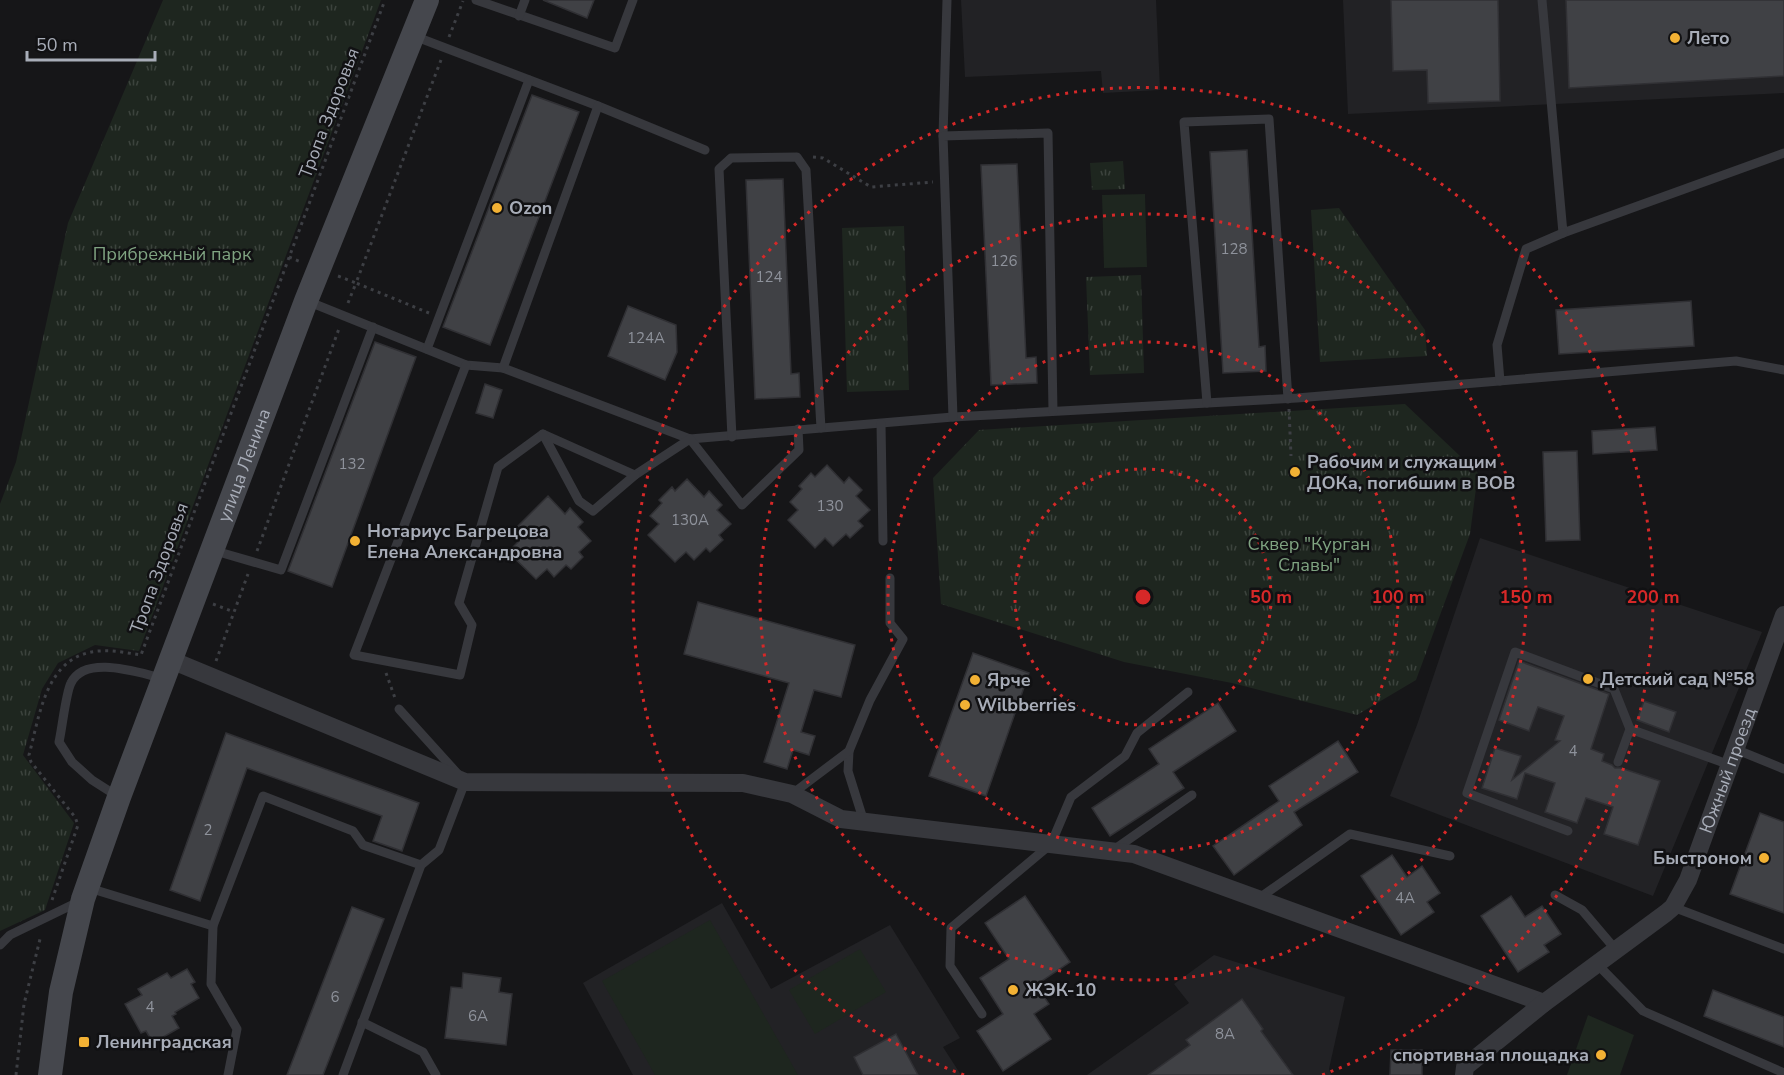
<svg xmlns="http://www.w3.org/2000/svg" width="1784" height="1075" viewBox="0 0 1784 1075" font-family="'Nunito Sans',sans-serif">
	<defs>
		<pattern id="park-tufts" width="24" height="20" patternUnits="userSpaceOnUse" patternTransform="scale(1.5)"><rect width="24" height="20" fill="#1e261f"/><path d="M3 7l-1-3M5 7V3M7 7l1-3M15 17l-1-3M17 17v-4M19 17l1-3" fill="none" stroke="#3c433d"/></pattern>
	</defs>
	<rect width="100%" height="100%" fill="#161618"/>
	<!-- built -->
	<g fill="#222225">
		<path d="M 961,0 L 1156,0 L 1160,90 L 1103,93 L 1101,71 L 965,77 Z"/>
		<path d="M 1343,0 L 1784,0 L 1784,93 L 1348,114 Z"/>
		<path d="M 1480,538 L 1762,632 L 1653,896 L 1390,796 L 1417,725 Z"/>
		<path d="M 722,903 L 771,989 L 890,925 L 960,1038 L 943,1047 L 961,1075 L 633,1075 L 583,983 Z"/>
		<path d="M 1214,955 L 1345,997 L 1329,1069 L 1331,1075 L 1087,1075 L 1189,1003 L 1174,984 Z"/>
	</g>
	<!-- green -->
	<g fill="#1e261f">
		<path d="M 1145,194 L 1147,267 L 1104,268 L 1102,195 Z"/>
		<path d="M 710,920 L 798,1075 L 655,1075 L 602,981 Z"/>
		<path d="M 860,949 L 886,992 L 815,1034 L 789,990 Z"/>
		<path d="M 1588,1015 L 1634,1035 L 1620,1075 L 1567,1075 Z"/>
	</g>
	<!-- park -->
	<g fill="url(#park-tufts)">
		<path d="M 163,0 L 381,0 L 139,651 L 95,645 L 58,663 L 42,689 L 23,755 L 74,823 L 45,910 L 0,931 L 0,504 L 16,462 L 68,223 Z"/>
		<path d="M 1123,161 L 1125,189 L 1092,190 L 1090,163 Z"/>
		<path d="M 1339,208 L 1425,330 L 1427,356 L 1320,362 L 1311,210 Z"/>
		<path d="M 904,226 L 909,390 L 847,392 L 842,228 Z"/>
		<path d="M 1141,275 L 1144,373 L 1090,375 L 1086,277 Z"/>
		<path d="M 1405,404 L 1478,473 L 1470,534 L 1416,680 L 1357,715 L 1232,683 L 1124,662 L 941,604 L 933,478 L 979,430 Z"/>
	</g>
	<!-- building -->
	<g fill="#404145" stroke="#303034" stroke-width="1.5">
		<path d="M 543,0 L 594,0 L 587,18 Z"/>
		<path d="M 1391,0 L 1498,0 L 1500,101 L 1428,103 L 1427,70 L 1393,71 Z"/>
		<path d="M 1566,0 L 1784,0 L 1784,76 L 1569,88 Z"/>
		<path d="M 532,95 L 579,112 L 490,345 L 443,327 Z"/>
		<path d="M 1247,150 L 1259,347 L 1265,346 L 1266,371 L 1223,373 L 1210,152 Z"/>
		<path d="M 1017,164 L 1026,358 L 1036,357 L 1037,383 L 991,385 L 981,165 Z"/>
		<path d="M 783,179 L 791,374 L 799,373 L 800,397 L 755,399 L 746,180 Z"/>
		<path d="M 1691,301 L 1694,346 L 1559,354 L 1556,310 Z"/>
		<path d="M 628,306 L 676,325 L 677,352 L 665,380 L 608,356 Z"/>
		<path d="M 375,342 L 416,357 L 332,587 L 288,571 Z"/>
		<path d="M 485,384 L 502,390 L 493,418 L 476,413 Z"/>
		<path d="M 1655,427 L 1657,450 L 1593,454 L 1592,431 Z"/>
		<path d="M 1577,451 L 1580,540 L 1546,541 L 1543,452 Z"/>
		<path d="M 827,465 L 844,483 L 849,477 L 862,490 L 856,496 L 870,510 L 858,521 L 863,526 L 850,538 L 846,534 L 833,546 L 825,538 L 815,548 L 788,520 L 798,510 L 790,502 L 802,489 L 799,486 L 811,473 L 815,477 Z"/>
		<path d="M 687,479 L 704,497 L 709,491 L 722,505 L 717,510 L 731,524 L 719,535 L 723,540 L 710,552 L 706,548 L 694,560 L 686,552 L 675,562 L 648,535 L 659,524 L 650,516 L 662,503 L 659,500 L 672,487 L 675,491 Z"/>
		<path d="M 548,496 L 565,514 L 570,508 L 583,522 L 578,527 L 591,541 L 579,552 L 583,557 L 571,569 L 566,565 L 554,577 L 547,569 L 536,579 L 508,552 L 519,541 L 511,533 Z"/>
		<path d="M 698,602 L 855,645 L 841,697 L 814,690 L 801,732 L 815,736 L 809,755 L 793,750 L 787,769 L 764,762 L 789,683 L 684,654 Z"/>
		<path d="M 973,653 L 1029,673 L 986,796 L 929,776 Z"/>
		<path d="M 1519,661 L 1609,694 L 1591,749 L 1604,754 L 1602,761 L 1612,765 L 1615,768 L 1621,768 L 1660,781 L 1638,845 L 1604,834 L 1613,807 L 1586,798 L 1577,823 L 1545,812 L 1555,783 L 1525,773 L 1517,799 L 1482,788 L 1495,748 L 1521,756 L 1512,780 L 1560,741 L 1555,740 L 1564,716 L 1538,707 L 1529,731 L 1499,720 Z"/>
		<path d="M 1644,701 L 1676,712 L 1669,732 L 1637,720 Z"/>
		<path d="M 1218,703 L 1236,731 L 1173,772 L 1184,788 L 1110,836 L 1092,808 L 1159,764 L 1149,749 Z"/>
		<path d="M 226,733 L 419,803 L 402,851 L 373,841 L 382,816 L 247,768 L 200,901 L 170,890 Z"/>
		<path d="M 1338,741 L 1358,772 L 1294,812 L 1302,825 L 1234,875 L 1213,846 L 1279,801 L 1269,786 Z"/>
		<path d="M 1760,813 L 1784,822 L 1784,913 L 1730,894 Z"/>
		<path d="M 1392,855 L 1407,877 L 1422,866 L 1440,893 L 1427,902 L 1434,912 L 1401,935 L 1361,876 Z"/>
		<path d="M 1025,896 L 1070,962 L 1036,985 L 1049,1004 L 1034,1014 L 1051,1039 L 1003,1071 L 977,1031 L 1003,1014 L 980,978 L 1009,959 L 985,923 Z"/>
		<path d="M 1511,896 L 1525,917 L 1542,906 L 1561,934 L 1544,945 L 1549,952 L 1518,972 L 1481,916 Z"/>
		<path d="M 352,907 L 384,919 L 323,1075 L 287,1075 Z"/>
		<path d="M 187,969 L 195,982 L 191,984 L 199,998 L 175,1012 L 176,1014 L 172,1016 L 179,1028 L 153,1043 L 146,1031 L 141,1033 L 125,1004 L 142,995 L 138,989 L 167,973 L 171,978 Z"/>
		<path d="M 463,973 L 501,978 L 499,992 L 512,994 L 506,1045 L 445,1038 L 451,987 L 462,988 Z"/>
		<path d="M 1713,990 L 1784,1017 L 1784,1047 L 1704,1016 Z"/>
		<path d="M 1242,999 L 1263,1029 L 1261,1031 L 1293,1075 L 1148,1075 L 1190,1045 L 1186,1040 Z"/>
		<path d="M 896,1034 L 918,1075 L 863,1075 L 854,1057 Z"/>
		<path d="M 1391,1050 L 1422,1050 L 1422,1075 L 1390,1075 Z"/>
	</g>
	<g fill="none" stroke-linecap="round" stroke-linejoin="round">
		<!-- path -->
		<g stroke="#3d3f44" stroke-width="3" stroke-dasharray="3 4.5" stroke-linecap="butt">
			<path d="M 449,37 L 463,1"/>
			<path d="M 813,157 L 823,158 L 871,187 L 933,182"/>
			<path d="M 289,257 L 301,262"/>
			<path d="M 338,276 L 356,283 L 441,60"/>
			<path d="M 348,303 L 356,283 L 429,313"/>
			<path d="M 1289,409 L 1291,456"/>
			<path d="M 257,551 L 340,326"/>
			<path d="M 213,604 L 234,612"/>
			<path d="M 216,661 L 248,574"/>
			<path d="M 386,673 L 395,698"/>
			<path d="M 52,900 L 78,825 L 75,817 L 31,762 L 29,755 C 40,714 46,655 99,651 C 113,650 128,653 141,655 L 385,0"/>
			<path d="M 16,1075 L 24,1004 L 41,935"/>
		</g>
		<!-- lane -->
		<g stroke="#37383d" stroke-width="9">
			<path d="M 476,0 L 615,48 L 633,0"/>
			<path d="M 1542,0 L 1563,233 L 1784,153"/>
			<path d="M 519,16 L 525,0"/>
			<path d="M 414,36 L 598,106 L 705,150"/>
			<path d="M 943,136 L 947,0"/>
			<path d="M 307,301 L 466,365 L 503,368 L 690,439 L 953,417 L 1297,398 L 1736,361 L 1784,370"/>
			<path d="M 427,349 L 529,80"/>
			<path d="M 466,365 L 354,655 L 460,675 L 472,625 L 459,603 L 498,467 L 543,434 L 635,475 L 690,439 L 742,505 L 799,450 L 798,429"/>
			<path d="M 503,368 L 598,106"/>
			<path d="M 1500,381 L 1497,345 L 1526,249 L 1563,233"/>
			<path d="M 1207,403 L 1184,122 L 1269,119 L 1288,399"/>
			<path d="M 953,417 L 943,136 L 1048,133 L 1053,411"/>
			<path d="M 881,424 L 883,541"/>
			<path d="M 543,434 L 579,501 L 593,511 L 635,475"/>
			<path d="M 732,437 L 719,169 L 731,158 L 797,157 L 806,170 L 821,428"/>
			<path d="M 212,550 L 281,570 L 373,327"/>
			<path d="M 1735,749 L 1784,769"/>
			<path d="M 849,751 L 848,771 L 864,822"/>
			<path d="M 1618,762 L 1630,729"/>
			<path d="M 792,794 L 849,751 L 870,700 L 903,639 L 890,623 L 890,578"/>
			<path d="M 117,796 L 92,780 L 72,762 L 59,742 C 62,729 66,692 71,683 C 85,654 139,673 162,678"/>
			<path d="M 1568,831 L 1467,793 L 1515,652 L 1614,689 L 1630,729 L 1730,765"/>
			<path d="M 1115,849 L 1192,795"/>
			<path d="M 89,888 L 213,926"/>
			<path d="M 1555,895 L 1582,910 L 1616,950"/>
			<path d="M 1258,899 L 1350,834 L 1450,856"/>
			<path d="M 1673,907 L 1784,949"/>
			<path d="M 0,945 L 10,935 L 78,902"/>
			<path d="M 1597,964 L 1643,1011 L 1784,1073"/>
			<path d="M 982,1014 L 950,966 L 951,928 L 1051,844 L 1071,797 L 1125,756 L 1137,733 L 1188,692"/>
			<path d="M 362,1022 L 423,1052 L 436,1075"/>
			<path d="M 228,1075 L 237,1029 L 211,984 L 213,926 L 263,796 L 353,831 L 363,845 L 421,865"/>
			<path d="M 343,1075 L 421,865 L 439,850 L 465,782 L 399,709"/>
		</g>
		<!-- street -->
		<g stroke="#37383d" stroke-width="18">
			<path d="M 171,660 L 465,782 L 743,783 L 792,794 L 841,819 L 1134,854 L 1544,1003"/>
			<path id="s1" d="M 1464,1075 L 1465,1067 L 1544,1003 L 1666,913 L 1673,907 L 1688,880 L 1784,615"/>
		</g>
		<!-- secondary -->
		<path stroke="#45474d" stroke-width="24" id="s2" d="M 50,1075 L 61,992 L 83,899 L 119,797 L 306,301 L 427,0"/>
	</g>
	<!-- distance rings -->
	<g fill="none" stroke="#d62828" stroke-width="3" stroke-dasharray="3 6">
		<circle cx="1143" cy="597" r="128"/>
		<circle cx="1143" cy="597" r="255"/>
		<circle cx="1143" cy="597" r="383"/>
		<path d="M964 1075A510 510 0 1 1 1322 1075"/>
	</g>
	<!-- markers -->
	<g fill="#f2b134" stroke="#111113" stroke-width="2">
		<circle cx="1675" cy="38" r="6"/>
		<circle cx="497" cy="208" r="6"/>
		<circle cx="1295" cy="472" r="6"/>
		<circle cx="355" cy="541" r="6"/>
		<circle cx="1588" cy="679" r="6"/>
		<circle cx="975" cy="680" r="6"/>
		<circle cx="965" cy="705" r="6"/>
		<circle cx="1764" cy="858" r="6"/>
		<circle cx="1013" cy="990" r="6"/>
		<rect x="78" y="1036" width="12" height="12" rx="3"/>
		<circle cx="1601" cy="1055" r="6"/>
	</g>
	<g text-anchor="middle" dominant-baseline="central" stroke-width="5" stroke-linejoin="round" paint-order="stroke">
		<!-- number labels -->
		<g font-size="15" fill="#8e929b">
			<text x="1234" y="249">128</text>
			<text x="1004" y="261">126</text>
			<text x="769" y="277">124</text>
			<text x="646" y="338">124А</text>
			<text x="352" y="464">132</text>
			<text x="830" y="506">130</text>
			<text x="690" y="520">130А</text>
			<text x="1573" y="751">4</text>
			<text x="208" y="830">2</text>
			<text x="1405" y="898">4А</text>
			<text x="335" y="997">6</text>
			<text x="150" y="1007">4</text>
			<text x="478" y="1016">6А</text>
			<text x="1225" y="1034">8А</text>
		</g>
		<!-- poi labels -->
		<g font-size="18" font-weight="bold" fill="#a8adb8" stroke="#111113" text-anchor="start">
			<text x="1687" y="38">Лето</text>
			<text x="509" y="208">Ozon</text>
			<text x="1307" y="462">Рабочим и служащим<tspan x="1307" dy="21">ДОКа, погибшим в ВОВ</tspan></text>
			<text x="367" y="531">Нотариус Багрецова<tspan x="367" dy="21">Елена Александровна</tspan></text>
			<text x="1600" y="679">Детский сад №58</text>
			<text x="987" y="680">Ярче</text>
			<text x="977" y="705">Wilbberries</text>
			<text x="1752" y="858" text-anchor="end">Быстроном</text>
			<text x="1025" y="990">ЖЭК-10</text>
			<text x="96" y="1042">Ленинградская</text>
			<text x="1589" y="1055" text-anchor="end">спортивная площадка</text>
		</g>
		<!-- street labels -->
		<g font-size="18" fill="#a8adb8" stroke="#111113">
			<text transform="translate(329 113) rotate(-69)">Тропа Здоровья</text>
			<text stroke="none"><textPath href="#s2" startOffset="642">улица Ленина</textPath></text>
			<text transform="translate(159 568) rotate(-70)">Тропа Здоровья</text>
			<text stroke="none"><textPath href="#s1" startOffset="418">Южный проезд</textPath></text>
		</g>
		<!-- park labels -->
		<g font-size="18" fill="#7fa381" stroke="#111113">
			<text x="172" y="254">Прибрежный парк</text>
			<text x="1309" y="544">Сквер "Курган<tspan x="1309" dy="21">Славы"</tspan></text>
		</g>
	</g>
	<circle cx="1143" cy="597" r="9" fill="#d62828" stroke="#111113" stroke-width="3"/>
	<g font-size="18" text-anchor="middle" font-weight="bold" fill="#d62828" stroke="#111113" stroke-width="5" stroke-linejoin="round" paint-order="stroke">
		<text x="1271" y="603">50 m</text>
		<text x="1398" y="603">100 m</text>
		<text x="1526" y="603">150 m</text>
		<text x="1653" y="603">200 m</text>
	</g>
	<!-- scale -->
	<path d="M27 51v9h128v-9" fill="none" stroke="#a8adb8" stroke-width="3"/>
	<text x="36" y="51" font-size="18" fill="#a8adb8" stroke="#111113" stroke-width="4.5" paint-order="stroke">50 m</text>
</svg>
